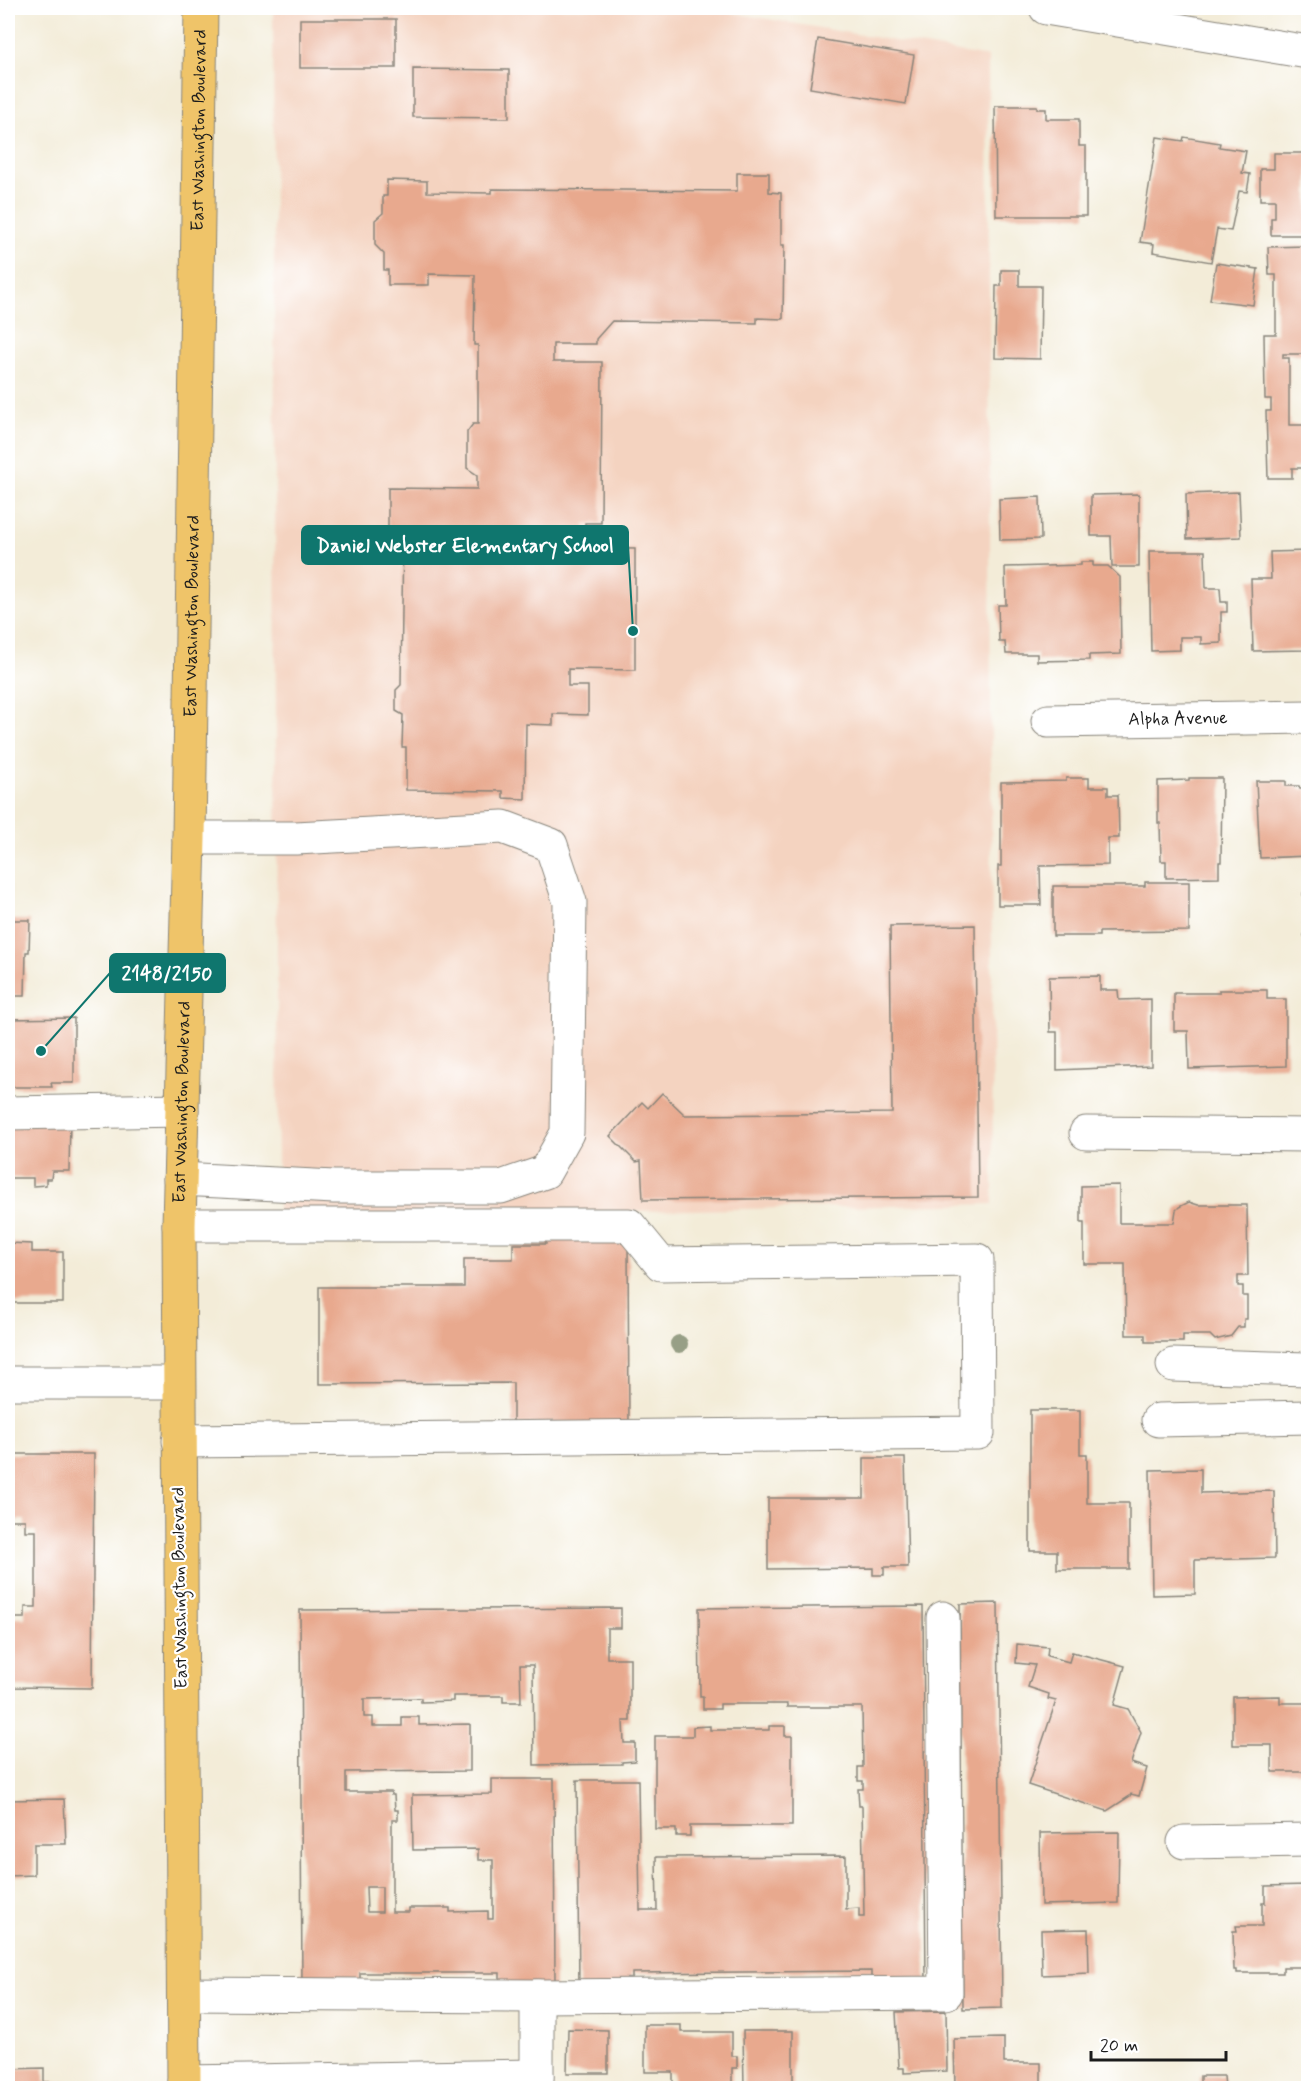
<svg xmlns="http://www.w3.org/2000/svg" width="1316" height="2096" viewBox="0 0 1316 2096" font-family="Mynerve,sans-serif">
	<rect width="100%" height="100%" fill="#fff"/>
	<filter id="ink" filterUnits="userSpaceOnUse"><feTurbulence type="fractalNoise" baseFrequency=".0167" numOctaves="2"/><feDisplacementMap in="SourceGraphic" scale="12" xChannelSelector="R" yChannelSelector="G"/><feConvolveMatrix kernelMatrix="1 2 1 2 8 2 1 2 1" color-interpolation-filters="sRGB"/></filter>
	<filter id="wash" filterUnits="userSpaceOnUse"><feTurbulence type="fractalNoise" baseFrequency=".008" numOctaves="4" result="noise"/><feDisplacementMap in="SourceGraphic" scale="24" xChannelSelector="R" yChannelSelector="G"/><feGaussianBlur stdDeviation="1.35" result="paint"/><feColorMatrix in="noise" values="0 0 0 0 0 0 0 0 0 0 0 0 0 0 0 0 0 1.4 0 .05"/><feComposite in="paint" operator="in"/></filter>
	<g filter="url(#wash)">
		<rect width="100%" height="100%" fill="#f3ecd8"/>
		<!-- built -->
		<path fill="#f4d3c0" d="M 273,8 L 705,8 L 988,57 L 993,1204 L 278,1218 Z"/>
		<g id="blocks">
			<!-- building -->
			<g fill="#e8a98e" fill-rule="evenodd">
				<rect x="300" y="19" width="96" height="49"/>
				<path d="M 818,39 L 914,55 L 906,104 L 810,88 Z"/>
				<path d="M 413,69 L 509,70 L 509,118 L 413,117 Z"/>
				<path d="M 995,106 L 1037,106 L 1037,109 L 1046,109 L 1046,119 L 1079,119 L 1079,146 L 1086,146 L 1086,216 L 996,216 Z"/>
				<path d="M 1157,137 L 1183,141 L 1184,137 L 1220,143 L 1219,147 L 1246,151 L 1242,173 L 1250,174 L 1247,192 L 1239,191 L 1231,231 L 1217,229 L 1211,262 L 1153,252 L 1154,244 L 1140,242 Z"/>
				<path d="M 1274,153 L 1308,153 L 1308,235 L 1271,235 L 1271,218 L 1275,218 L 1275,200 L 1260,200 L 1260,169 L 1274,169 Z"/>
				<path d="M 737,173 L 769,173 L 769,192 L 781,193 L 781,245 L 784,245 L 783,319 L 757,318 L 757,323 L 612,321 L 596,339 L 596,344 L 553,344 L 553,362 L 602,362 L 601,523 L 585,523 L 585,548 L 635,549 L 635,670 L 568,669 L 568,686 L 588,686 L 588,715 L 553,714 L 553,725 L 526,724 L 525,799 L 503,798 L 503,791 L 406,790 L 406,747 L 402,747 L 403,715 L 396,711 L 396,690 L 401,685 L 403,532 L 388,532 L 388,488 L 477,489 L 477,475 L 467,468 L 467,432 L 473,424 L 478,424 L 478,345 L 474,345 L 475,275 L 429,274 L 429,285 L 388,285 L 388,270 L 384,270 L 384,254 L 375,245 L 375,220 L 383,213 L 383,196 L 387,196 L 387,180 L 427,181 L 427,192 L 492,193 L 492,189 L 737,191 Z"/>
				<path d="M 1307,246 L 1308,271 L 1308,354 L 1283,354 L 1283,358 L 1289,358 L 1289,425 L 1308,425 L 1308,468 L 1292,468 L 1292,478 L 1268,478 L 1266,411 L 1271,411 L 1271,399 L 1265,399 L 1264,334 L 1276,334 L 1276,275 L 1269,275 L 1268,247 Z"/>
				<path d="M 1216,263 L 1258,269 L 1253,305 L 1210,300 Z"/>
				<path d="M 1001,270 L 1019,270 L 1019,286 L 1041,286 L 1040,359 L 995,358 L 996,286 L 1001,286 Z"/>
				<path d="M 1239,492 L 1241,537 L 1187,539 L 1186,494 Z"/>
				<path d="M 1139,494 L 1139,567 L 1112,567 L 1111,536 L 1091,536 L 1091,495 Z"/>
				<path d="M 1306,494 L 1308,494 L 1308,533 L 1307,533 Z"/>
				<path d="M 1040,497 L 1041,539 L 1000,540 L 999,499 Z"/>
				<path d="M 1149,551 L 1205,551 L 1206,588 L 1220,588 L 1221,602 L 1227,602 L 1227,612 L 1221,612 L 1221,643 L 1201,644 L 1201,637 L 1180,637 L 1180,650 L 1151,651 Z"/>
				<path d="M 1308,551 L 1307,650 L 1253,651 L 1251,579 L 1271,579 L 1270,552 Z"/>
				<path d="M 1081,562 L 1093,562 L 1093,566 L 1108,566 L 1120,577 L 1121,654 L 1089,655 L 1089,660 L 1037,661 L 1037,654 L 1006,654 L 1005,642 L 999,642 L 998,605 L 1006,605 L 1005,567 L 1081,565 Z"/>
				<path d="M 1066,778 L 1089,778 L 1089,787 L 1108,787 L 1108,795 L 1118,795 L 1119,838 L 1108,838 L 1108,865 L 1040,866 L 1041,905 L 998,905 L 998,866 L 1001,866 L 1001,782 L 1066,781 Z"/>
				<path d="M 1189,778 L 1222,778 L 1221,862 L 1219,862 L 1219,877 L 1166,878 L 1166,861 L 1161,861 L 1160,823 L 1158,823 L 1158,781 L 1189,780 Z"/>
				<path d="M 1256,781 L 1286,781 L 1286,786 L 1299,786 L 1300,789 L 1308,789 L 1308,856 L 1260,858 Z"/>
				<path d="M 1145,882 L 1189,882 L 1189,931 L 1099,932 L 1099,936 L 1053,936 L 1053,886 L 1145,886 Z"/>
				<path d="M 1303,893 L 1308,893 L 1308,935 L 1304,936 Z"/>
				<path d="M 8,920 L 30,920 L 29,952 L 26,952 L 25,996 L 8,996 Z"/>
				<path d="M 975,925 L 978,1197 L 643,1200 L 641,1161 L 636,1162 L 610,1136 L 642,1102 L 648,1108 L 662,1093 L 685,1115 L 892,1113 L 890,926 Z"/>
				<path d="M 1100,976 L 1100,990 L 1118,990 L 1119,1000 L 1151,999 L 1151,1066 L 1057,1070 L 1057,1032 L 1050,1032 L 1049,977 Z"/>
				<path d="M 1219,990 L 1267,990 L 1267,999 L 1286,999 L 1286,1066 L 1189,1069 L 1188,1031 L 1174,1031 L 1174,993 L 1219,993 Z"/>
				<path d="M 74,1018 L 74,1083 L 51,1083 L 52,1087 L 8,1087 L 8,1019 Z"/>
				<path d="M 70,1120 L 69,1171 L 52,1171 L 51,1179 L 46,1179 L 46,1185 L 33,1186 L 33,1178 L 8,1178 L 8,1121 Z"/>
				<path d="M 1119,1185 L 1119,1223 L 1174,1223 L 1176,1210 L 1179,1207 L 1189,1202 L 1198,1205 L 1247,1205 L 1248,1276 L 1238,1276 L 1238,1286 L 1243,1286 L 1243,1296 L 1247,1296 L 1247,1319 L 1244,1319 L 1244,1327 L 1238,1327 L 1231,1336 L 1215,1340 L 1210,1335 L 1183,1335 L 1183,1342 L 1145,1342 L 1145,1335 L 1126,1335 L 1125,1264 L 1084,1264 L 1084,1223 L 1081,1223 L 1081,1186 Z"/>
				<path d="M 546,1240 L 628,1240 L 629,1428 L 513,1424 L 513,1383 L 319,1384 L 319,1287 L 464,1287 L 464,1259 L 513,1259 L 513,1244 L 546,1244 Z"/>
				<path d="M 8,1243 L 32,1244 L 32,1252 L 63,1252 L 63,1303 L 8,1303 Z"/>
				<path d="M 1030,1410 L 1080,1410 L 1080,1454 L 1087,1454 L 1087,1503 L 1129,1503 L 1129,1569 L 1057,1569 L 1057,1551 L 1030,1551 Z"/>
				<path d="M 8,1454 L 94,1454 L 92,1688 L 8,1687 L 8,1618 L 25,1618 L 25,1607 L 36,1607 L 36,1531 L 25,1531 L 25,1520 L 8,1520 Z"/>
				<path d="M 864,1458 L 905,1458 L 908,1567 L 884,1567 L 884,1575 L 873,1575 L 873,1568 L 768,1569 L 768,1498 L 864,1498 Z"/>
				<path d="M 1201,1469 L 1201,1493 L 1274,1491 L 1275,1558 L 1195,1560 L 1195,1594 L 1152,1595 L 1150,1470 Z"/>
				<path d="M 998,1603 L 1002,2008 L 963,2009 L 960,1604 Z"/>
				<path d="M 923,1606 L 926,1985 L 871,1986 L 871,1971 L 632,1973 L 632,1987 L 579,1988 L 577,1780 L 638,1780 L 640,1910 L 657,1910 L 656,1857 L 846,1856 L 846,1909 L 859,1908 L 859,1917 L 864,1917 L 862,1806 L 859,1806 L 858,1789 L 863,1789 L 863,1781 L 858,1781 L 858,1767 L 863,1767 L 862,1707 L 787,1707 L 787,1704 L 720,1704 L 720,1709 L 703,1709 L 703,1696 L 700,1696 L 699,1608 Z"/>
				<path d="M 621,1608 L 621,1628 L 607,1628 L 607,1658 L 630,1658 L 630,1721 L 623,1721 L 624,1743 L 635,1743 L 635,1761 L 622,1762 L 622,1764 L 534,1765 L 533,1665 L 520,1665 L 521,1702 L 503,1702 L 503,1696 L 453,1696 L 453,1701 L 421,1702 L 421,1698 L 364,1699 L 364,1717 L 373,1717 L 373,1726 L 402,1726 L 402,1717 L 419,1717 L 419,1725 L 470,1724 L 470,1771 L 346,1772 L 346,1792 L 391,1792 L 391,1795 L 394,1795 L 395,1810 L 398,1810 L 398,1820 L 392,1820 L 392,1912 L 409,1912 L 409,1908 L 450,1908 L 450,1912 L 488,1911 L 488,1919 L 493,1919 L 493,1860 L 478,1860 L 478,1849 L 413,1850 L 412,1795 L 492,1794 L 492,1779 L 554,1779 L 555,1988 L 500,1989 L 500,1973 L 360,1973 L 360,1991 L 302,1991 L 300,1610 ZM 366,1887 L 382,1887 L 382,1912 L 367,1912 Z"/>
				<path d="M 1017,1644 L 1048,1647 L 1047,1656 L 1069,1662 L 1072,1652 L 1125,1666 L 1114,1705 L 1128,1709 L 1141,1732 L 1131,1763 L 1147,1768 L 1139,1796 L 1131,1794 L 1130,1796 L 1107,1811 L 1028,1785 L 1056,1701 L 1048,1699 L 1049,1694 L 1028,1687 L 1035,1665 L 1016,1663 Z"/>
				<path d="M 1280,1696 L 1280,1703 L 1308,1703 L 1308,1772 L 1272,1772 L 1272,1745 L 1233,1745 L 1233,1697 Z"/>
				<path d="M 710,1726 L 710,1730 L 769,1730 L 769,1726 L 785,1726 L 785,1736 L 792,1736 L 792,1826 L 690,1826 L 690,1836 L 676,1836 L 676,1829 L 655,1829 L 655,1736 L 693,1736 L 693,1727 Z"/>
				<path d="M 64,1799 L 66,1844 L 34,1844 L 34,1875 L 8,1876 L 8,1800 Z"/>
				<path d="M 1119,1832 L 1118,1903 L 1041,1905 L 1040,1833 Z"/>
				<path d="M 1308,1885 L 1308,1967 L 1283,1967 L 1283,1973 L 1237,1973 L 1237,1970 L 1234,1970 L 1233,1931 L 1237,1931 L 1236,1926 L 1262,1926 L 1262,1903 L 1265,1903 L 1265,1886 Z"/>
				<path d="M 1088,1929 L 1089,1973 L 1042,1975 L 1041,1930 Z"/>
				<path d="M 946,2011 L 947,2071 L 904,2073 L 904,2068 L 899,2068 L 896,2012 Z"/>
				<path d="M 645,2025 L 681,2025 L 681,2032 L 732,2032 L 732,2056 L 737,2056 L 737,2068 L 732,2068 L 732,2088 L 673,2088 L 673,2072 L 645,2072 Z"/>
				<path d="M 568,2029 L 608,2030 L 608,2073 L 567,2073 Z"/>
				<path d="M 743,2031 L 793,2031 L 793,2088 L 744,2088 Z"/>
				<path d="M 1004,2038 L 1004,2063 L 1041,2063 L 1041,2088 L 955,2088 L 954,2039 Z"/>
				<path d="M 44,2068 L 44,2082 L 78,2082 L 78,2088 L 8,2088 L 8,2069 Z"/>
				<path d="M 1200,2076 L 1224,2076 L 1225,2088 L 1200,2088 Z"/>
			</g>
		</g>
	</g>
	<g filter="url(#ink)">
		<use href="#blocks" fill-opacity="0" stroke="#88847a" stroke-width="1.5"/>
		<g fill="none" stroke-linecap="round" stroke-linejoin="round">
			<defs>
				<g id="minor">
					<path d="M 1046,8 L 1308,52"/>
					<path id="s1" d="M 1048,721 L 1308,717"/>
					<path d="M 8,1113 L 182,1110"/>
					<path d="M 1086,1133 L 1308,1135"/>
					<path d="M 180,1179 L 334,1187 L 501,1187 L 545,1172 L 567,1133 L 570,902 L 551,845 L 503,827 L 296,838 L 189,838"/>
					<path d="M 179,1225 L 629,1225 L 661,1264 L 977,1260 L 978,1433 L 179,1441"/>
					<path d="M 1173,1365 L 1308,1369"/>
					<path d="M 8,1383 L 179,1383"/>
					<path d="M 1158,1420 L 1308,1417"/>
					<path d="M 1184,1842 L 1308,1840"/>
					<path d="M 184,1994 L 537,1996 L 946,1993 L 943,1618"/>
					<path d="M 537,1996 L 537,2088"/>
					<path d="M 184,2082 L 537,2076"/>
				</g>
				<g id="major">
					<path id="s2" d="M 184,2088 L 179,1225 L 189,838 L 201,8"/>
				</g>
			</defs>
			<!-- minor casing -->
			<use href="#minor" stroke="#88847a" stroke-width="35"/>
			<!-- major casing -->
			<use href="#major" stroke="#88847a" stroke-width="35"/>
			<!-- minor -->
			<use href="#minor" stroke="#fff" stroke-width="33"/>
			<!-- major -->
			<use href="#major" stroke="#efc469" stroke-width="33"/>
		</g>
		<!-- trees -->
		<circle fill="#979f86" cx="679" cy="1344" r="9"/>
	</g>
	<g text-anchor="middle" dominant-baseline="central" stroke-width="4.5" stroke-linejoin="round" paint-order="stroke">
		<!-- street labels -->
		<g font-size="18" fill="#1c1c1c" stroke="#fff">
			<text stroke="none"><textPath href="#s2" startOffset="1958">East Washington Boulevard</textPath></text>
			<text stroke="none"><textPath href="#s2" startOffset="1472">East Washington Boulevard</textPath></text>
			<text stroke="none"><textPath href="#s1" startOffset="130">Alpha Avenue</textPath></text>
			<text stroke="none"><textPath href="#s2" startOffset="986">East Washington Boulevard</textPath></text>
			<text transform="translate(180 1588) rotate(-91)">East Washington Boulevard</text>
		</g>
	</g>
	<!-- callouts -->
	<path fill="none" stroke="#0f766e" stroke-width="2" d="M633 631L628 545M41 1051L110 973"/>
	<g fill="#0f766e" stroke="#fff" stroke-width="2">
		<circle cx="633" cy="631" r="6"/>
		<circle cx="41" cy="1051" r="6"/>
	</g>
	<g fill="#0f766e" stroke="#0f766e" stroke-width="2">
		<rect x="302" y="526" width="326" height="38" rx="6"/>
		<rect x="110" y="954" width="115" height="38" rx="6"/>
	</g>
	<g font-size="20" text-anchor="middle" font-weight="bold" fill="#fff">
		<text x="465" y="552">Daniel Webster Elementary School</text>
		<text x="167" y="980">2148/2150</text>
	</g>
	<!-- margin -->
	<rect width="1316" height="2096" fill="none" stroke="#fff" stroke-width="30"/>
	<!-- scale -->
	<path d="M1091 2051v9h135v-9" fill="none" stroke="#1c1c1c" stroke-width="3"/>
	<text x="1100" y="2051" font-size="18" fill="#1c1c1c" stroke="#ffffff" stroke-width="4.5" paint-order="stroke">20 m</text>
</svg>
